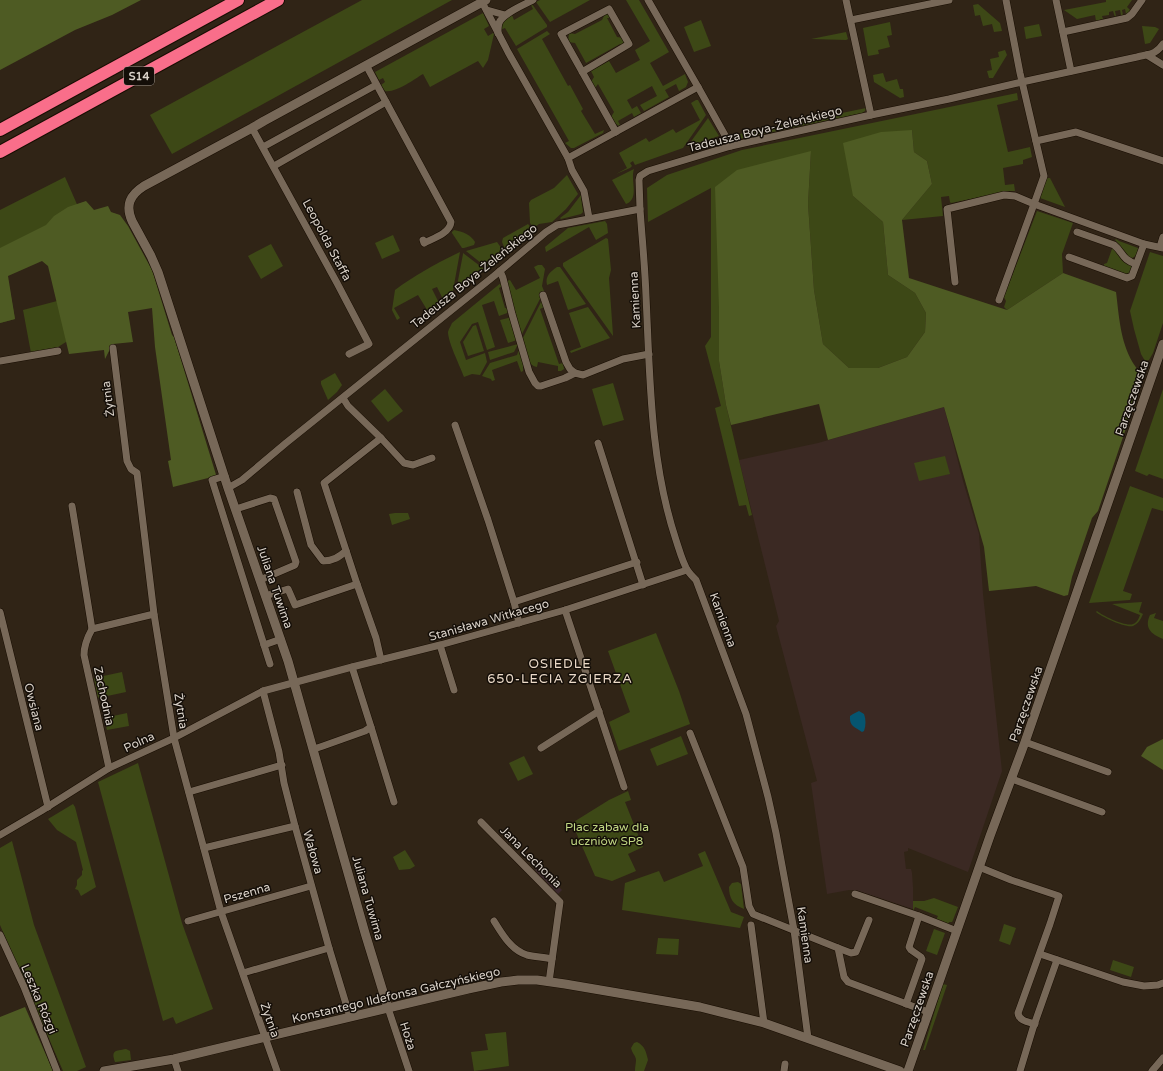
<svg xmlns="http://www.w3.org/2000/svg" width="1163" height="1071" viewBox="0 0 1163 1071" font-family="'Varela Round',sans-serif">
	<rect width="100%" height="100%" fill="#302416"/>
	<!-- commercial -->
	<path fill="#3b282c" d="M 539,866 L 562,890 L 558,894 L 535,870 Z"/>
	<!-- medical -->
	<path fill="#3b2923" d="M 944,407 L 963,481 L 979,534 L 983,594 L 1002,771 L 968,872 L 908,848 L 908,851 L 904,852 L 906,869 L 911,869 L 912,873 L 913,887 L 913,909 L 856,890 L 849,890 L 827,894 L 811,783 L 817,781 L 776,626 L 779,621 L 739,460 L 818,443 Z"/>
	<!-- green -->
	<g fill="#3d4816">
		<path d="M 362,0 L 452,0 L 172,154 L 150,115 Z"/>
		<path d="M 540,0 L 590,0 L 550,22 L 536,2 Z"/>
		<path d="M 626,0 L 639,0 L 669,52 L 650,63 L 663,86 L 685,74 L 688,82 L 686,87 L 679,91 L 676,84 L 665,90 L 669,97 L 644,111 L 640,105 L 657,96 L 652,86 L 627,100 L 632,109 L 637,106 L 641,113 L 634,117 L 632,113 L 618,121 L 620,125 L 619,126 L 616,124 L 611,117 L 614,112 L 598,84 L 595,88 L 591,82 L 594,77 L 591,71 L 609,61 L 616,73 L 640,60 L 635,50 L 650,41 Z"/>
		<path d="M 1106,0 L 1132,0 L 1127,7 L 1131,11 L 1126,14 L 1125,9 L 1122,10 L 1123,15 L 1121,15 L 1120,10 L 1115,11 L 1116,16 L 1115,17 L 1113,11 L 1109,12 L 1109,15 L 1102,16 L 1103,19 L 1096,21 L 1095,15 L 1077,19 L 1064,10 L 1106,2 Z"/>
		<path d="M 532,4 L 547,25 L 547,27 L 516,46 L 505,28 L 500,30 C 501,23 506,19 512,15 L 514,20 L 533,9 L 531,5 Z"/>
		<path d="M 978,4 L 1000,23 L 1002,31 L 994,32 L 992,24 L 983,26 L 980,15 L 975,16 L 973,5 Z"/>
		<path d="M 483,13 L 489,26 L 484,29 L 488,36 L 493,33 L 494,34 L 488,60 L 483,68 L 478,61 L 430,87 L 423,74 C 413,80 396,93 385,91 L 381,85 L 385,82 L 383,78 L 379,80 L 375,72 Z"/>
		<path d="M 605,14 L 608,14 L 612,18 L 607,18 L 617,37 L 624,38 L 624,44 L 621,46 L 620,44 L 586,63 L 575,43 L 568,42 L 569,33 L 575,34 L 602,20 Z"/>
		<path d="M 701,20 L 711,46 L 694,52 L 684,27 Z"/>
		<path d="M 890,22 L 892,35 L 887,36 L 890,47 L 878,50 L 879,54 L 868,56 L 863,28 Z"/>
		<path d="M 1039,24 L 1042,36 L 1026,39 L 1024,27 Z"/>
		<path d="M 1142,26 L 1155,27 L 1159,29 L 1150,43 L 1145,44 Z"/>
		<path d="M 547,31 L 550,34 L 542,39 L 568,86 L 570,85 L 583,109 L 581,111 L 595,134 L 604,130 L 603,133 L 574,148 L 571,148 L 565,143 L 569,141 L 517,49 Z"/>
		<path d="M 846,32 L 848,39 L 846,40 L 811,39 Z"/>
		<path d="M 1005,50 L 1007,55 L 993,78 L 989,78 L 987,71 L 992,70 L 990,59 L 999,57 L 998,52 Z"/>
		<path d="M 883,73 L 886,82 L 897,79 L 900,89 L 903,89 L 904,97 L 900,98 L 874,82 L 873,75 Z"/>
		<path d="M 1017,93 L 1018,100 L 997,105 L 1008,152 L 1030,147 L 1032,157 L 1023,160 L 1023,164 L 1003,168 L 1005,185 L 1014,184 L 1015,191 L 1009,191 L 951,203 L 950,202 L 949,196 L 941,197 L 943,216 L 902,220 L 932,184 L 927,161 L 914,152 L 912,130 L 853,196 L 883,222 L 888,275 L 915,293 L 926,313 L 925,332 L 907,357 L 878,368 L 849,368 L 823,344 L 814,290 L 808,204 L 811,151 L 719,308 L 719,361 L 726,405 L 752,515 L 749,516 L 746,505 L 739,506 L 715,408 L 721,406 L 705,346 L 711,337 L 711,188 L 648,222 L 647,188 L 667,175 L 742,150 Z"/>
		<path d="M 696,100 L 698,100 L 706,115 L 683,148 L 635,165 L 633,161 L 630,163 L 632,166 L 630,168 L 616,174 L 627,168 L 619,153 L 646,138 L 649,142 L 673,129 L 676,133 L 700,120 L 691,103 Z"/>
		<path d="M 866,108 L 865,111 L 862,113 L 739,139 L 735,139 L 730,136 Z"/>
		<path d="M 708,118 L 719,136 L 687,147 Z"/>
		<path d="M 634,169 C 630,180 640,199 626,204 L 612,180 Z"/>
		<path d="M 567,175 L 578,194 L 566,209 L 552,222 L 539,224 L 535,227 L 533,227 L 530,223 L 529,203 L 531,200 L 554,188 Z"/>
		<path d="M 65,177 L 83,218 L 77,335 L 58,347 L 31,353 L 23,310 L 57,301 L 47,256 L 7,274 L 15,319 L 0,323 L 0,210 Z"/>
		<path d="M 1047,178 L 1050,178 L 1065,207 L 1040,198 Z"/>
		<path d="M 581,195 L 582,197 L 581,198 L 583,212 L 581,214 L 561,219 L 560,218 L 568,212 Z"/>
		<path d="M 1037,211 L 1073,223 L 1062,254 L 1063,273 L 1007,310 L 1004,307 L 1006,301 L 1004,297 Z"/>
		<path d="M 605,221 L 607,224 L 608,233 L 596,240 L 589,227 L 546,252 L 545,247 L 568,228 Z"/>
		<path d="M 528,224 L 533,230 L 506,251 L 502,242 L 503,238 Z"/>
		<path d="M 454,230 C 463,232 470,234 475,242 L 474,245 L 464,248 L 462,248 L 452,233 L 452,232 Z"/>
		<path d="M 393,235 L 400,251 L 382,259 L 375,243 Z"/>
		<path d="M 606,238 L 608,239 L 611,270 L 609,278 L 613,335 L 613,336 L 563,266 L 563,263 Z"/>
		<path d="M 1116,239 L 1119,241 L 1138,248 C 1139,253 1136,256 1132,258 L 1127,257 L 1120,245 L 1115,240 Z"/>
		<path d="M 497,242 L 504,252 L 486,267 L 466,251 Z"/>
		<path d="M 271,244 L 283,266 L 261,279 L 248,256 Z"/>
		<path d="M 1113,246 L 1130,265 L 1132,267 L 1130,272 L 1126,274 L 1104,266 L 1104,264 L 1107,263 Z"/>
		<path d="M 460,252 L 452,296 L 444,301 L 437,287 L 432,289 L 440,305 L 429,313 L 418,295 L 394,308 L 400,318 L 397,320 L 392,310 L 395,290 C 415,275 437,263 460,252 Z"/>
		<path d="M 1150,252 L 1163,256 L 1163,323 L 1153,353 L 1149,360 L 1145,361 L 1141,354 L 1134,329 L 1130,311 Z"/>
		<path d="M 463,253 L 484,269 L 456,291 L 463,254 Z"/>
		<path d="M 538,265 L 542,265 L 545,269 L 542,286 L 544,291 L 521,336 L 507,281 L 510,280 L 516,290 L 540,278 L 534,267 Z"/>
		<path d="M 557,267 L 560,267 L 586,304 L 568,310 L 558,281 L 547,285 C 545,276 550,272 557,267 Z"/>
		<path d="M 502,282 L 504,285 L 499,288 L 505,308 L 510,308 L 510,312 L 499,316 L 494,301 L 482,305 L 495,347 L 487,350 L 478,322 L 472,324 L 460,342 L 466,360 L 485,353 L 487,362 L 480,375 L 472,374 L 464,377 C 460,366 448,342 448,332 C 449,328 451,326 452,323 Z"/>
		<path d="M 542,300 L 544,307 L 540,309 L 559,364 L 563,363 L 564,369 L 561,371 L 558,371 L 558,366 L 538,362 L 537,367 C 526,365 525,349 522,340 Z"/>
		<path d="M 588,307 L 610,338 L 571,353 L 570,351 L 581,347 L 569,313 Z"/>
		<path d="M 512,317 L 517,340 L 508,343 L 500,320 Z"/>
		<path d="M 476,325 L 484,351 L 468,356 L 463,342 L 473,326 Z"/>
		<path d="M 518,344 L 514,352 L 490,360 L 488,352 Z"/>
		<path d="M 520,347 L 523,360 L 523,371 L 521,372 L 517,361 L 492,370 L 495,380 L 492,381 L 491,379 L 482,376 L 490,363 L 517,355 Z"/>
		<path d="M 335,373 L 342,385 L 337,392 L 328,400 L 321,384 L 321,381 Z"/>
		<path d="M 613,383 L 624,420 L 603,426 L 592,389 Z"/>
		<path d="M 385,389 L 403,411 L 388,422 L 371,401 Z"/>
		<path d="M 1163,389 L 1163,479 L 1149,474 L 1147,476 L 1135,471 Z"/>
		<path d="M 945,456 L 950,474 L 919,481 L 914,463 Z"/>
		<path d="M 1130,486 L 1163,498 L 1163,511 L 1152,508 L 1123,591 L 1132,594 L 1130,600 L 1089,603 Z"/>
		<path d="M 395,513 L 408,513 L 410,519 L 392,525 L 389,514 Z"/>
		<path d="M 1142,602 L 1139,612 L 1143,614 C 1141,619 1138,624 1133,626 C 1125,628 1102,617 1096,612 L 1097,611 C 1103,616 1126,627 1133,624 C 1137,623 1139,618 1140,615 L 1112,604 Z"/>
		<path d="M 1156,613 L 1154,618 L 1163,621 L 1163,639 C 1151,634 1144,628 1150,615 Z"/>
		<path d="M 656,633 L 679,691 L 690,724 L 619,751 L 609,722 L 630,712 L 608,651 Z"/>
		<path d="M 122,672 L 126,692 L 98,698 L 94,678 Z"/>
		<path d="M 127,713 L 129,726 L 107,730 L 104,718 Z"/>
		<path d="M 681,736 L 688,754 L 657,766 L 650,749 Z"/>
		<path d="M 524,756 L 533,774 L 518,781 L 509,763 Z"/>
		<path d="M 138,763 L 182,923 L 213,1009 L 176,1024 L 173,1017 L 163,1021 L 98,782 Z"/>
		<path d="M 628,791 L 631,800 L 625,802 L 643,847 L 628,854 L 636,871 L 612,881 L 595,876 L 572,823 L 609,800 Z"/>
		<path d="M 73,804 L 75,807 L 96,887 L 81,896 L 78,890 L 75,889 L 77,885 L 77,880 L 82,875 L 82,871 L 83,870 L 76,842 L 57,830 L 48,819 Z"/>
		<path d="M 12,841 L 34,925 L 86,1067 L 77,1071 L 63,1071 L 0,925 L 0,848 Z"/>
		<path d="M 405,850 L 415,866 L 410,869 L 399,870 L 393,857 Z"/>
		<path d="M 705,851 L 731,912 L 744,917 L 740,928 L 622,910 L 625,883 L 659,871 L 664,882 L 703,866 L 698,854 Z"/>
		<path d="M 738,882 L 741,884 L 744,909 C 733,905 729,898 729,887 L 732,883 Z"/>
		<path d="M 934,898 L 958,907 L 953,920 L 952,922 L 949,922 L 948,925 L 936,920 L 938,916 L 915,907 L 913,911 L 913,901 L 924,901 Z"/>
		<path d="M 1004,924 L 1016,928 L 1010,945 L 999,941 Z"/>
		<path d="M 934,929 L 945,933 L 937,955 L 926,951 Z"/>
		<path d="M 658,938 L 679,939 L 678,955 L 656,954 Z"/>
		<path d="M 1113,960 L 1134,967 L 1131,977 L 1110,970 Z"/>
		<path d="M 943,984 L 947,985 L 925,1050 L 923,1050 Z"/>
		<path d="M 506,1032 L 509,1066 L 474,1071 L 471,1052 L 488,1050 L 485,1034 Z"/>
		<path d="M 637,1042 C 645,1046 646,1052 648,1060 L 644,1071 L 635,1071 L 635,1070 C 635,1067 636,1063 636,1060 C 636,1056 632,1053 631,1048 L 634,1043 Z"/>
		<path d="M 126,1049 L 130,1051 L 131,1060 L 116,1062 L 115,1062 C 111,1050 115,1051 126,1049 Z"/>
	</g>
	<!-- forest -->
	<g fill="#4e5b23">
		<path d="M 0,0 L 141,0 L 112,15 L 75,30 L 0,70 Z"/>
		<path d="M 912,130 L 914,152 L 927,161 L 932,184 L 902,220 L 909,278 L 1007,310 L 1063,273 L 1116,292 C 1119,315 1120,341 1133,363 C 1136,368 1140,372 1143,378 L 1098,511 L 1092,518 L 1072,577 L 1068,595 L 1064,596 L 1036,586 L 989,591 L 984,547 L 944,407 L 828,440 L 819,404 L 731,425 L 726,405 L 719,361 L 719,308 L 715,187 L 737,170 L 811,151 L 808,204 L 814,290 L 823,344 L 849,368 L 878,368 L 907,357 L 925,332 L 926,313 L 915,293 L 888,275 L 883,222 L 853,196 L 843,143 L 881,132 Z"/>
		<path d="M 86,201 L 94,210 L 108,206 L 111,212 L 120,215 L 128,226 L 152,270 L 172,335 L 174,337 L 217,478 L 212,480 L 208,478 L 173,487 L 168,461 L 171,460 L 155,347 L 152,308 L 128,312 L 133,342 L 113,344 L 111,347 L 105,359 L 104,350 L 69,354 L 48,266 L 42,261 L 8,276 L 15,319 L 0,323 L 0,248 L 46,225 L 54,216 L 68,207 Z"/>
		<path d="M 1163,739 L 1163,770 L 1141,756 L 1147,747 Z"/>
		<path d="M 25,1007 L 53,1071 L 0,1071 L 0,1017 Z"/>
	</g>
	<!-- water -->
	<path fill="#055570" d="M 859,711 L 864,714 C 866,719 866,726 864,731 L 862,732 C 855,727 849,726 850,716 L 853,714 Z"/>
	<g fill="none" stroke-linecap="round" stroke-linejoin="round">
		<defs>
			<g id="minor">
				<path d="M 846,0 L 871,115"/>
				<path d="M 1006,0 L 1020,73 L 1044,176 L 1034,204 L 1144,244 L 1163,248"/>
				<path d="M 1056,0 L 1071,71"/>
				<path d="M 482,2 L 508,52 L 568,158 L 698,87 L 648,0"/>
				<path d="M 487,10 L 505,15"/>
				<path d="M 851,20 L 949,0"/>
				<path d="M 1063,32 L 1127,18 L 1132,14 L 1142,0"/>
				<path d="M 498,33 C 498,30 498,26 499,23 C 503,13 524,5 533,0"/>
				<path d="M 1147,55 L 1163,65"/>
				<path d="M 366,65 L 451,222 C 450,233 434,238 424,243 L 423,240"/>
				<path d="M 582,72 L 629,44 L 609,9 L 561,34 L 616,132"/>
				<path d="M 698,87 L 731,146"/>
				<path d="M 252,128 L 337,283 L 369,344 L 349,354"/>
				<path d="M 1036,141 L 1076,132 L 1163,161"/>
				<path d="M 263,147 L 376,85"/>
				<path d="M 568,158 L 572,170 L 584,191 L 589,218"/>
				<path d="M 274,166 L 386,102"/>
				<path d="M 640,209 C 642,238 645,267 646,296 C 650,378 650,462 676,540 C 679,549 683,564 688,571 C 690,574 693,577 696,580 L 746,714 L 768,797 L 776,833 L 794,930 L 808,1038"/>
				<path d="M 1077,232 L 1114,245 C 1124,253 1121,259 1136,264"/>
				<path d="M 1160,247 L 1163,237"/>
				<path d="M 1069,257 L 1127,278 L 1132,276 L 1144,244"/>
				<path d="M 500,271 L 503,278 L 512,314 L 529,372 L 535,383 L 538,386 L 541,386 L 565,378 L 575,373 L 583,375 L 623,359 L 649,354"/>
				<path d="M 955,282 L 947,209 L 1004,195 L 1015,196 L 1034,204 L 999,300"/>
				<path d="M 543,295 L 566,362 L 570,369 L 575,373"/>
				<path d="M 113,348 L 127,461 L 131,469 L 137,473 L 154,614 L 174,738 L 221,912 L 277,1071"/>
				<path d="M 0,361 L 58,351"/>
				<path d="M 343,398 L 348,406 L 381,438 L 324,483 L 357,584 L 376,638 L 381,660"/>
				<path d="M 455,425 L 488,520 L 514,602 L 519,623"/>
				<path d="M 381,438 L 404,463 L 413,465 L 432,458"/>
				<path d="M 598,443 L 643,585"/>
				<path d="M 225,476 L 212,480 L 270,664"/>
				<path d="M 228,488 L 242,480 L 286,443 L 494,276 L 546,232 L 557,225 L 568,223 L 640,209 L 639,180 L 640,176 L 648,171 L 731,146 L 871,115 L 949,99 L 1022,82 L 1137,57 C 1149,54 1156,55 1163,44"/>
				<path d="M 297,492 L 311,545 L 323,561 C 333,561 339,557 346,551"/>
				<path d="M 72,506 L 92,629 C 87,638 84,645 84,655 L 109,768"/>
				<path d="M 236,509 L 270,498 L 274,499 L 296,562 L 295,565 L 260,580"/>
				<path d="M 265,596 L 288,589 L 295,605 L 357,584"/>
				<path d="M 514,602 L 637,562"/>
				<path d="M 565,610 L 624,787"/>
				<path d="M 0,612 L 48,807"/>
				<path d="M 92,629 L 154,614"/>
				<path d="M 264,645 L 281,639"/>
				<path d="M 440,645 L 454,690"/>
				<path d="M 263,691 L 279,752 L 284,783 L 295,826 L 329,948 L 350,1017"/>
				<path d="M 371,727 L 394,802"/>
				<path d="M 690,733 L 743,867 L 749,906 L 753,914 L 838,948 L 844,977 L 848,982 L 928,1012"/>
				<path d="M 1025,742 L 1108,772"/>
				<path d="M 541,748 L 599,711"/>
				<path d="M 314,749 L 323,746 L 365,731 L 371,727 L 352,667"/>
				<path d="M 1012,779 L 1102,812"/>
				<path d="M 189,792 L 282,765"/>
				<path d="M 481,822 L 560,902 L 549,982"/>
				<path d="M 0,835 L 41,811 L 109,768 L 174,738 L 263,691 L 352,667 L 440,645 L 565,610 L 687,570"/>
				<path d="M 204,848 L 295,826"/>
				<path d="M 979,867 L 1011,880 L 1059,896 L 1050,924 L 1018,1013 C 1019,1021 1028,1022 1035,1024"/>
				<path d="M 855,894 L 919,916 L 957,931"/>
				<path d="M 188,921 L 311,886"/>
				<path d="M 494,921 C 502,934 511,950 527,955 C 535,957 544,957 552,959"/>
				<path d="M 751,925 L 764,1023"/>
				<path d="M 0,935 L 24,987 L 57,1071"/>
				<path d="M 838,948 L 851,953 L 856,952 L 869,920"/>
				<path d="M 1040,954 L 1123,982 L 1144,986 L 1158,985 L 1163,983"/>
				<path d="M 243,973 L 329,948"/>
				<path d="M 906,1004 L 922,959 L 921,957 L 911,950 L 909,947 L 919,916"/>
				<path d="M 388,1008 L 409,1071"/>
				<path d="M 174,1059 L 178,1071"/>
				<path d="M 784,1071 L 785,1064"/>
				<path d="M 1020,1071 L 1033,1028 L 1057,960"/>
				<path d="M 1152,1071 L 1163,1058"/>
			</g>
			<g id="tertiary">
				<path d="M 388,1008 L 365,933 L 288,661 L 228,488 L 158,272 L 151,256 L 132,221 C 125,205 130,195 144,186 L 252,128 L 264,121 L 486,0"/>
				<path d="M 104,1071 L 174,1059 L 468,989 L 501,982 L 518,980 L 537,980 L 565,984 L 700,1007 L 764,1023 L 900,1071"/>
				<path d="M 908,1071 L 990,836 L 1025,742 L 1163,344"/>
			</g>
			<g id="motorway">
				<path d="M 0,130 L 238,0"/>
				<path d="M 0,152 L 278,0"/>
			</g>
		</defs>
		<!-- minor casing -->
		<use href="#minor" stroke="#180d02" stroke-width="8"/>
		<!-- tertiary casing -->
		<use href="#tertiary" stroke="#180d02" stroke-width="10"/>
		<!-- motorway casing -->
		<use href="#motorway" stroke="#180d02" stroke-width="14"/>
		<!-- minor -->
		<use href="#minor" stroke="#776858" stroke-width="7"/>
		<!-- tertiary -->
		<use href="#tertiary" stroke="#776858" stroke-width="9"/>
		<!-- motorway -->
		<use href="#motorway" stroke="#f96e8a" stroke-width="12"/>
	</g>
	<g text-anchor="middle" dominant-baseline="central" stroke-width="3" stroke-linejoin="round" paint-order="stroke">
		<!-- shield labels -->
		<rect fill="#140e08" stroke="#9e968e" stroke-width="1" x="124" y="67" width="30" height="18" rx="3"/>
		<g font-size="11" font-weight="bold" fill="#d9d1c8">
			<text x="139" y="76">S14</text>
		</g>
		<!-- street labels -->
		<g font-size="12" fill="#d9d1c8" stroke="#140e08">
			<text transform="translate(765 129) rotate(-14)">Tadeusza Boya-Żeleńskiego</text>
			<text transform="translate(327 240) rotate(62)">Leopolda Staffa</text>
			<text transform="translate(474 276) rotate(-39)">Tadeusza Boya-Żeleńskiego</text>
			<text transform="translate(635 300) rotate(-93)">Kamienna</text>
			<text transform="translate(1132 398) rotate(-71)">Parzęczewska</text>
			<text transform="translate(108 399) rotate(-97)">Żytnia</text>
			<text transform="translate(275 587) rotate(71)">Juliana Tuwima</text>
			<text transform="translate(489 620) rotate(-16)">Stanisława Witkacego</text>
			<text transform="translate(723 620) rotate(70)">Kamienna</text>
			<text transform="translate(104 696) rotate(78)">Zachodnia</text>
			<text transform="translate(1026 704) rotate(-71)">Parzęczewska</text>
			<text transform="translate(34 707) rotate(76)">Owsiana</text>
			<text transform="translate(181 711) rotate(81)">Żytnia</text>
			<text transform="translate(139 742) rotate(-25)">Polna</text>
			<text transform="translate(313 852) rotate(74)">Wałowa</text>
			<text transform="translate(531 857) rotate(45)">Jana Lechonia</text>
			<text transform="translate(247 893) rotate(-16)">Pszenna</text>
			<text transform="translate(368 898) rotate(74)">Juliana Tuwima</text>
			<text transform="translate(805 935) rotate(82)">Kamienna</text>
			<text transform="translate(396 995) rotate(-13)">Konstantego Ildefonsa Gałczyńskiego</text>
			<text transform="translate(39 999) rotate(67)">Leszka Rózgi</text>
			<text transform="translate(917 1009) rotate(-71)">Parzęczewska</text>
			<text transform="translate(270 1020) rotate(71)">Żytnia</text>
			<text transform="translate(408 1036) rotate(72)">Hoża</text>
		</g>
		<!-- park labels -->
		<g font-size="12" fill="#c1d783" stroke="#140e08">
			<text x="607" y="827">Plac zabaw dla<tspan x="607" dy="14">uczniów SP8</tspan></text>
		</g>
		<!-- neighbourhood labels -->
		<g font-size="13" letter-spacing="1" fill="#ebdac8" stroke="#140e08">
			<text x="560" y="664">OSIEDLE<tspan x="560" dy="15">650-LECIA ZGIERZA</tspan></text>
		</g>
	</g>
</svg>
